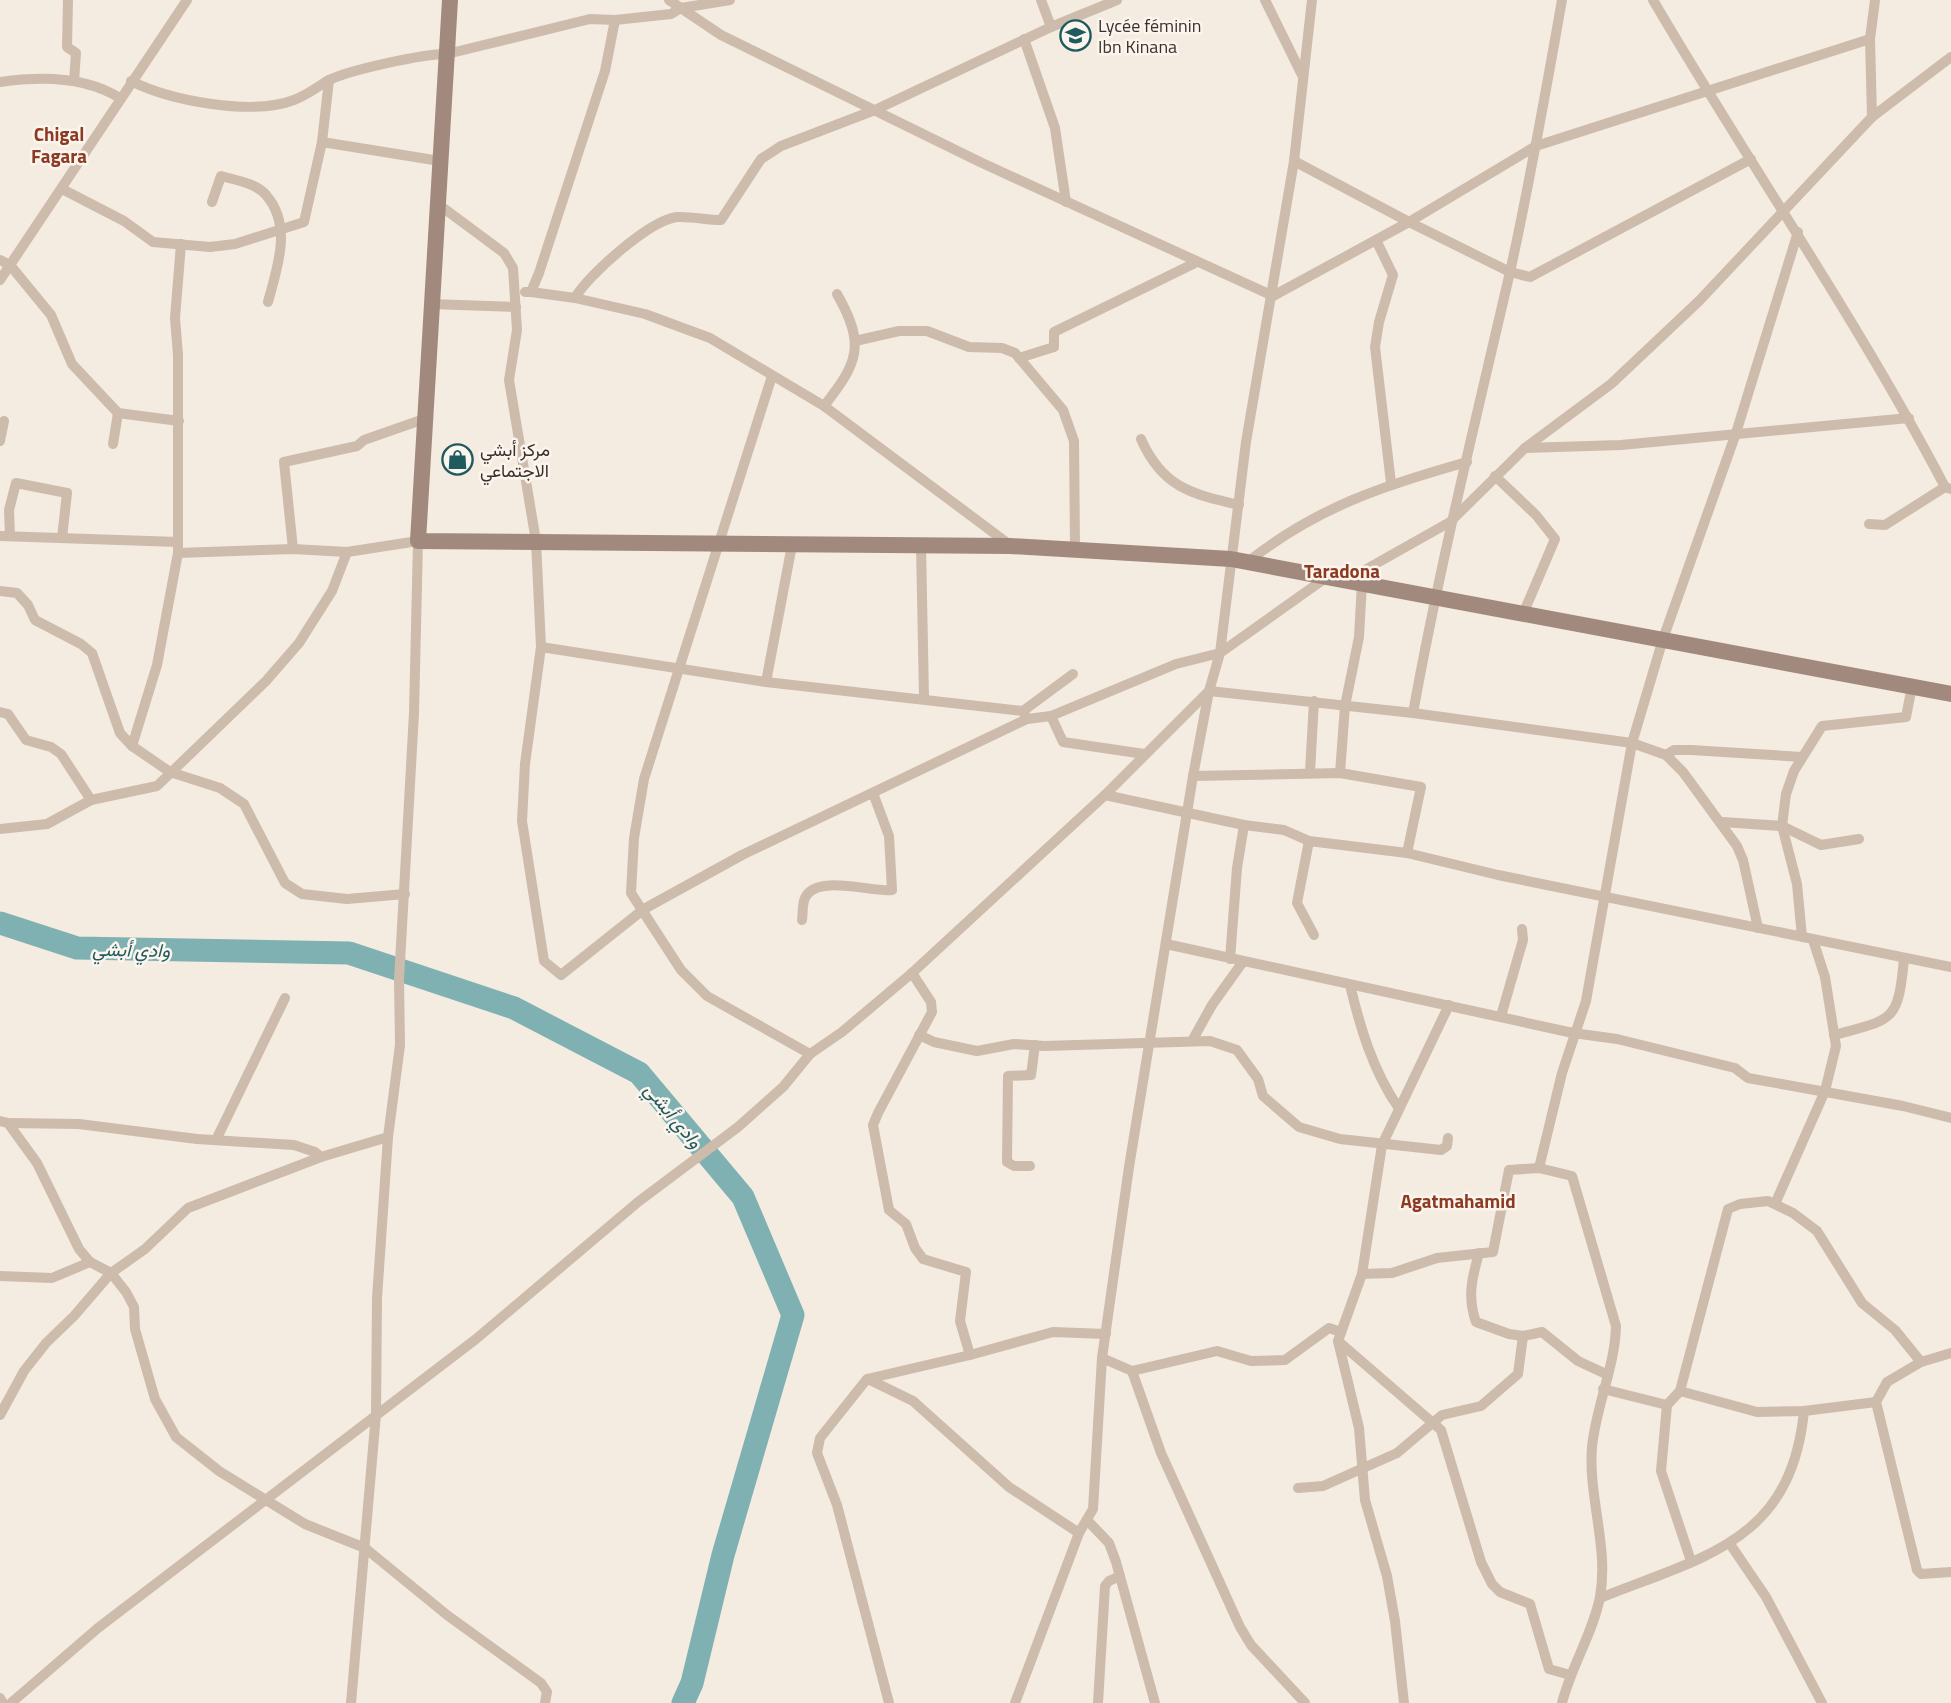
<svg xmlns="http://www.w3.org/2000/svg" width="1951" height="1703" viewBox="0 0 1951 1703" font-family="'Titillium Web',Vazirmatn,sans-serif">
	<rect width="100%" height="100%" fill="#f4ebe1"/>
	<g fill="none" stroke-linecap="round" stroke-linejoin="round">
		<!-- river -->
		<path stroke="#7fb0b2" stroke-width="23" d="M 0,923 L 77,948 L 349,953 L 514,1008 L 639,1073 L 743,1197 L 793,1315 L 723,1555 L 692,1683 L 683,1703"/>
		<!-- street -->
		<g stroke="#cdbbac" stroke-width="10">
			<path d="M 68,0 L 67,47 L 76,53 L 74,81"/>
			<path d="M 669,0 L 721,35 L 980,162 L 1273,296 L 1409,222 L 1536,146 L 1870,39"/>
			<path d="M 1041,0 L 1051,27"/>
			<path d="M 1265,0 L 1302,75"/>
			<path d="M 1653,0 C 1749,164 1857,319 1945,487 L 1951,489"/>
			<path d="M 1024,39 L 1055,128 L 1066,202"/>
			<path d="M 131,81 C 171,101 252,116 294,100 C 307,95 316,88 327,81 C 348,70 423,54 447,54 L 590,19 L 615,20 L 671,14 L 681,8 L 730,0"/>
			<path d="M 0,82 C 40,76 85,76 120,98"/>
			<path d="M 1872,117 L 1870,39 L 1875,0"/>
			<path d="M 322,142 L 440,161"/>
			<path d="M 1294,161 L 1409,222 L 1510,272 L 1530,277 L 1751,159"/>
			<path d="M 62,189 L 124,221 L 153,242 L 210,247 L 235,244 L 304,222 L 322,142 L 329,80"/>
			<path d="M 212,202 L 221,176 C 235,180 256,183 266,195 C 293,226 277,268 268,302"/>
			<path d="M 438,204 L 504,253 L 513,268 L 517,330 L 509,380 L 536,541 L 541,647 L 525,764 L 522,821 L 544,961 L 561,975 L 644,909 L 742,855 L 1027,719 L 1051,716 L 1176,664 L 1220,653 L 1327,577"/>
			<path d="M 1376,240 L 1393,275 L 1379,322 L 1375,347 L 1391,483"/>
			<path d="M 0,260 L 10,265 L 51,315 L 72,364 L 118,413 L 179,421"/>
			<path d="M 0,280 L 187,0"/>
			<path d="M 525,292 L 531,292 L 539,273 L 605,71 L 615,20"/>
			<path d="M 531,292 L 575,298 L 645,314 L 710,338 L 824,406 L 1010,545"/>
			<path d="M 575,298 C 588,275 650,220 677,217 C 690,216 707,220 721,220 L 761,159 L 781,146 L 875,110 L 1051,27 L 1117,0"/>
			<path d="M 430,304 L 516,307"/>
			<path d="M 855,341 L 899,331 L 927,331 L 969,347 L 1002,348 L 1015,353 L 1063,410 L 1074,441 L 1075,547"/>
			<path d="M 1019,358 L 1054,347 L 1054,332 L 1195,263"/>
			<path d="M 772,376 L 644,779 L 634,838 L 631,893 L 681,970 L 707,996 L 810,1054"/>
			<path d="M 824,406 C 858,363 866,345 837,294"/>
			<path d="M 1141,439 C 1162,487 1191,494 1239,505"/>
			<path d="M 0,441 L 4,421"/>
			<path d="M 113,444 L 118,413"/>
			<path d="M 1525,448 L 1621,445 L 1909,418"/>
			<path d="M 1495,476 L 1536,515 L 1555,539 L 1523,614"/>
			<path d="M 1869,524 L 1885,525 L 1945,487"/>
			<path d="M 0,536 L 178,542"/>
			<path d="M 10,536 L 9,510 L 16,483 L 67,493 L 62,538"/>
			<path d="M 921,545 L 924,698"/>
			<path d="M 293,549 L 284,462 L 357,446 L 364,440 L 424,419"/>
			<path d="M 178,553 L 293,549 L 347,552 L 418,541 L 414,713 L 399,980 L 400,1045 L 388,1137 L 377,1298 L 376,1414 L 351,1703"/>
			<path d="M 1249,561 C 1317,507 1385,485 1467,462"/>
			<path d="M 1347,580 L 1450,522 L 1525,448 L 1611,384 L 1699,301 L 1872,117 L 1951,57"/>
			<path d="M 0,591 L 17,593 L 28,605 L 35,620 L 81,644 L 92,653 L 120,733 L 132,746 L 170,772 L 220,788 L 244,804 L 285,883 L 302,894 L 347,899 L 405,894"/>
			<path d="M 541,647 L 766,682 L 1023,711 L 1027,719"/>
			<path d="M 766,682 L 792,545"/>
			<path d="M 1023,711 L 1073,674"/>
			<path d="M 0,712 L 8,714 L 26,740 L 51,747 L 61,754 L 91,800"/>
			<path d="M 1413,713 C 1440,564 1476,419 1510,272 C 1530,182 1546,91 1562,0"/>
			<path d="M 1051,716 L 1063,742 L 1144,754"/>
			<path d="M 132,746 L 157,665 L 178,553 L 178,355 L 175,318 L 181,244"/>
			<path d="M 1666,755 L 1674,750 L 1691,750 L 1802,757"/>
			<path d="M 1310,772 L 1314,701"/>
			<path d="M 1340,773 L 1345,706 L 1359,637 L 1362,583"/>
			<path d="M 1193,776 L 1340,773 L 1421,787 L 1407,853"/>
			<path d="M 1105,795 L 1244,825 L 1284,830 L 1309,841 L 1407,853 L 1498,875 L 1951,967"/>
			<path d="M 1722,822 L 1782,826 L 1821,845 L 1859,839"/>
			<path d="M 0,829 L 47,824 L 91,800 L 157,786 L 266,681 L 299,643 L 332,591 L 347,552"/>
			<path d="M 1309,841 L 1297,903 L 1314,935"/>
			<path d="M 802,920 C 803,914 802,904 805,898 C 816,873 874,893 892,890 L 889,836 L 873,793"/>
			<path d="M 1802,937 L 1797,884 L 1782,826 L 1786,794 L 1794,771 L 1822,726 L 1906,717 L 1912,686"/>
			<path d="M 1166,944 L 1573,1033 L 1617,1039 L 1735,1068 L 1748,1078 L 1903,1106 L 1951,1118"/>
			<path d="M 1230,959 L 1237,868 L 1244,825"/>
			<path d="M 912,973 L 931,1002 L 932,1012 L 878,1113 L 873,1125 L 889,1210 L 906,1224 L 915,1248 L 923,1259 L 966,1272 L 960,1321 L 970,1355"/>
			<path d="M 1350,985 C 1360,1027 1373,1071 1398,1107"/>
			<path d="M 1501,1016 L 1523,940 L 1522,929"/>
			<path d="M 919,1035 L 934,1042 L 977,1051 L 1014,1044 L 1044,1046 L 1210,1041 L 1237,1050 L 1258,1079 L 1263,1096 L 1299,1127 L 1340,1139 L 1441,1150 L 1447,1146 L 1448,1138"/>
			<path d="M 1834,1035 C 1893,1019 1898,1023 1904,959"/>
			<path d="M 1192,1041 L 1212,1005 L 1242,963"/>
			<path d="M 0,1121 L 8,1123 L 37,1163 L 79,1249 L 90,1262 L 111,1273 L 126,1292 L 134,1307 L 135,1329 L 155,1399 L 176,1437 L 219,1471 L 305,1524 L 365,1548 L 447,1615 L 541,1683 L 547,1692 L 545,1703"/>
			<path d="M 8,1123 L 79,1124 L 197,1139 L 294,1145 L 315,1152 L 321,1157 L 388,1137"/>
			<path d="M 216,1140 L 285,998"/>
			<path d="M 1030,1166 L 1014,1166 L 1007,1162 L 1008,1076 L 1031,1075 L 1035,1045"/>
			<path d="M 1539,1168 L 1562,1073 L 1586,1001 L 1632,743 L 1663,639 L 1736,433 L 1798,232"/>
			<path d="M 1775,1204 L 1825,1091 L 1836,1046 L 1825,977 L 1813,940"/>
			<path d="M 1479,1253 C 1472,1278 1467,1297 1476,1322 L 1509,1334 L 1523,1336 L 1542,1332 L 1578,1361 L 1608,1375"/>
			<path d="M 1362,1274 L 1392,1273 L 1437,1258 L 1493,1252 L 1509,1170 L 1539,1168 L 1572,1176 L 1616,1326 C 1615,1367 1596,1406 1592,1447 C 1588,1497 1609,1547 1600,1597 C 1593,1633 1571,1667 1562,1703"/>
			<path d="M 0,1276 L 52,1278 L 90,1262"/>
			<path d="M 1338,1341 L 1441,1430 L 1481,1562 L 1492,1584 L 1500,1592 L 1530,1604 L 1549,1669 L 1570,1675"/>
			<path d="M 1951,1353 L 1921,1362 L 1887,1382 L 1876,1402 L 1917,1570 L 1921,1574 L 1951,1572"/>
			<path d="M 1102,1358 L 1132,1371 L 1217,1351 L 1251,1361 L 1285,1360 L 1329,1328 L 1341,1332"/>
			<path d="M 1132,1371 L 1161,1453 L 1240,1627 L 1251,1645 L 1305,1703"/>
			<path d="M 868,1379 L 913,1401 L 1009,1487 L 1079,1533"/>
			<path d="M 1603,1389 L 1667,1405"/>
			<path d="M 1680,1391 L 1757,1412 L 1804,1411 L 1876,1402"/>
			<path d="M 0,1415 L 24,1371 L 46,1343 L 74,1316 L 111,1273 L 145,1249 L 188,1208 L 321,1157"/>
			<path d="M 1298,1488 L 1323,1486 L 1397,1453 L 1442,1415 L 1481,1406 L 1518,1374 L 1523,1336"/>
			<path d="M 1087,1520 L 1109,1543 L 1116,1562 L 1155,1703"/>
			<path d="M 1730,1544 L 1766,1597 L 1822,1703"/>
			<path d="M 1691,1561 L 1661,1471 L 1667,1405 L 1680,1391 L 1728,1209 L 1740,1204 L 1768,1201 L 1793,1213 L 1817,1231 L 1862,1303 L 1895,1330 L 1921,1362"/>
			<path d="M 1600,1598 C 1705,1556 1791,1542 1804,1411"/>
			<path d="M 0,1698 L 3,1703"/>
			<path d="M 11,1703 L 98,1628 L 476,1339 L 638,1202 L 738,1127 L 783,1087 L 810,1054 L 842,1032 L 912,973 L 1105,795 L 1209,691 L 1413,713 L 1632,743 L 1666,755 L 1683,772 L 1737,846 L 1743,860 L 1758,928"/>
			<path d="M 889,1703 L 837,1505 L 817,1453 L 820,1438 L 867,1379 L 970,1355 L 1053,1332 L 1106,1334"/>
			<path d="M 1015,1703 L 1079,1533 L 1093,1509 L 1102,1358 L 1129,1167 L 1193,776 L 1209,691 L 1220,653 L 1246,442 L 1294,161 L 1312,0"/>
			<path d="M 1098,1703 L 1105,1586 L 1109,1581 L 1120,1576"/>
			<path d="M 1404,1703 L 1395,1621 L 1387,1576 L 1365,1500 L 1359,1428 L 1338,1341 L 1362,1274 L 1382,1145 L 1449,1005"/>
		</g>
		<!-- secondary -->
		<path stroke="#a18a7d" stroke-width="16" d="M 450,0 L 418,541 L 1010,546 L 1231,559 L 1951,694"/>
	</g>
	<!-- icons -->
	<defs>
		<symbol id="school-ring" viewBox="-11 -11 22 22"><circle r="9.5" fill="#fbf5ee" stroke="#1f5a5e" stroke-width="1.5"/><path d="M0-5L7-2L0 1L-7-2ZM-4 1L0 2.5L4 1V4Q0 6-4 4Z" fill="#1f5a5e"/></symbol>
		<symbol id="shop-ring" viewBox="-11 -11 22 22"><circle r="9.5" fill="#fbf5ee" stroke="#1f5a5e" stroke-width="1.5"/><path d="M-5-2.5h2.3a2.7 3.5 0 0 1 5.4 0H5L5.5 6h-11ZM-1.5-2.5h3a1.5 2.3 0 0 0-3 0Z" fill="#1f5a5e"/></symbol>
	</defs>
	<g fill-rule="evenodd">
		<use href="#school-ring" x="1058" y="18" width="35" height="35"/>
		<use href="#shop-ring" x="440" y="442" width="35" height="35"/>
	</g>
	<g text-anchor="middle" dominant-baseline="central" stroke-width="5" stroke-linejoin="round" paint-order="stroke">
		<!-- poi labels -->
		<g font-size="18" fill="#3b302b" stroke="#fbf5ee" text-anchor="start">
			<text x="1098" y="25">Lycée féminin<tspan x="1098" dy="21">Ibn Kinana</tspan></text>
			<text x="480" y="449">مركز أبشي<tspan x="480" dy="21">الاجتماعي</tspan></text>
		</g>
		<!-- neighbourhood labels -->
		<g font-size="19" font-weight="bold" fill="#8c3b22" stroke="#fbf5ee">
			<text x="59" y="133">Chigal<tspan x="59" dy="22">Fagara</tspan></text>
			<text x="1342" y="570">Taradona</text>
			<text x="1458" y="1200">Agatmahamid</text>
		</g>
		<!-- water labels -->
		<g font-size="19" font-style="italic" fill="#1f5a5e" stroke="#fbf5ee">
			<text transform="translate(131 949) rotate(1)">وادي أبشي</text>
			<text transform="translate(674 1115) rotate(50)">وادي أبشي</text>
		</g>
	</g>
</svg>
